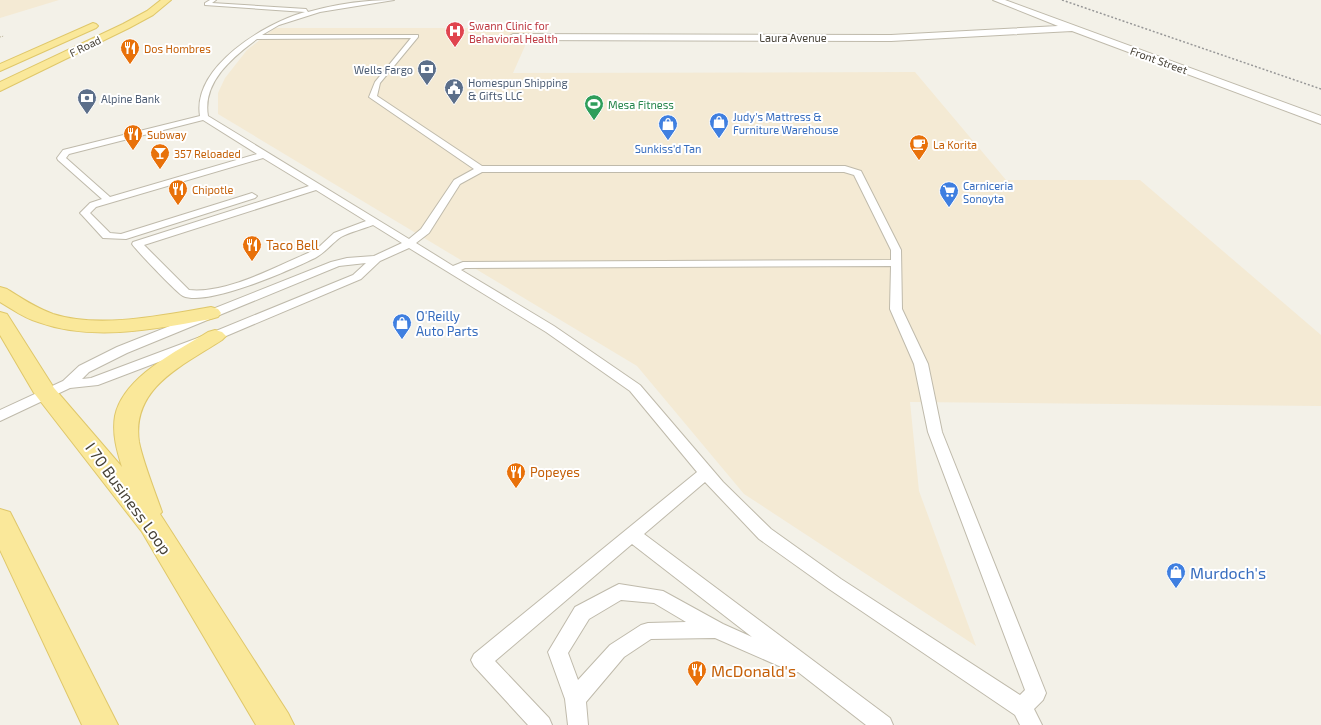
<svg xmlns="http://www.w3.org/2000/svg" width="1321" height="725" viewBox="0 0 1321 725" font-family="'Exo 2',sans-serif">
	<rect width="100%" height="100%" fill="#f3f1e8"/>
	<!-- commercial -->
	<g fill="#f4ead4">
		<path d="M 0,0 L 59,0 L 0,18 Z"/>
		<path d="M 275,28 L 533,28 L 513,73 L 915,72 L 1006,180 L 1140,180 L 1321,335 L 1321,406 L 910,402 L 919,491 L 976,646 L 744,494 L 637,366 L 218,114 L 218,93 L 225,78 L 247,50 Z"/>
	</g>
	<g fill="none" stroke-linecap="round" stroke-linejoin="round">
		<defs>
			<path id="lane" d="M 210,0 L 216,0 L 212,3 L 306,9 L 308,12 C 336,4 365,0 394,0 L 320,12 L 279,25 L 262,35 L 418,35 L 418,37 L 380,83 L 377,96 L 482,166 L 845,166 L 861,171 L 901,250 L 902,309 L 928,364 L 942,432 L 1046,693 L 1043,700 L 1034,709 L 1042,725 L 1020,725 L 1015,715 L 829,589 L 759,539 L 705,482 L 644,534 L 890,718 L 893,725 L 866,725 L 798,672 L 795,673 L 788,670 L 715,638 L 651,639 L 624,657 L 586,702 L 588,725 L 568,725 L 565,699 L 548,652 L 575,607 L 613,587 L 619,584 L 663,591 L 723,624 L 752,637 L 632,544 L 495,661 L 549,718 L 552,725 L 528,725 L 474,666 L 471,660 L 474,654 L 697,472 L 630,391 L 546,332 L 409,248 L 380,261 L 361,279 L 219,339 L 98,385 L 70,388 L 0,421 L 0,410 L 63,381 L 79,366 L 117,347 L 331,262 L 347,258 L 374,256 L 402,243 L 373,225 C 363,229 350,232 341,237 C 332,243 326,252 315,258 C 290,270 208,307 183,296 C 177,293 137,251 132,244 L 133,242 L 309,186 L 263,158 L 96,207 L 90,213 L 110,233 L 121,234 L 249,194 L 252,193 L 257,196 L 255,198 L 126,239 L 103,238 L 82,215 L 80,213 L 90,203 L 102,199 L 58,160 L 57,158 L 63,150 L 200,116 C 192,67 265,23 305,12 L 205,5 L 205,3 ZM 411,38 L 375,82 L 369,97 L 474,169 L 454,180 L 421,229 L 409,239 L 208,116 C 202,82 233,57 257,39 ZM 203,120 L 257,154 L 110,197 L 66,158 L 69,154 ZM 482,172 L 844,172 L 854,175 L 891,250 L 891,260 L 463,262 L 453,266 L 416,243 L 429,233 L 460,184 ZM 316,190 L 366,221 L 334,233 L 320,246 L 308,253 C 275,267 226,294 189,290 L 144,245 ZM 366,263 L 353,275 L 211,333 L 91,378 L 82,379 L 89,372 L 127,353 L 339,266 ZM 891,266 L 890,309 L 914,364 L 928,432 L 1025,690 L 1020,695 L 841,579 L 771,529 L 723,482 L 640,385 L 554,326 L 461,270 L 465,268 ZM 621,600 L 654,603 L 686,622 L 648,623 L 641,625 L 610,645 L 578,680 L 568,653 L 589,619 Z"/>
			<path id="street" d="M 993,0 L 1005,0 L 1321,116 L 1321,124 L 1072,31 L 891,41 L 513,40 L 508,37 L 513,34 L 891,35 L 1058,26 Z"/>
			<g id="primary">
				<path d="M 161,0 L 171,0 L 153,15 L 129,28 L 0,91 L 0,82 L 123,24 L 147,11 Z"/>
				<path d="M 93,23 L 96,24 L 98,26 L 96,28 L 0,71 L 0,64 Z"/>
				<path d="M 0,287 L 7,289 C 21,298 36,308 53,314 C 100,329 163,315 211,307 L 218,309 L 221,313 L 218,317 L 211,319 C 155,329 93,342 38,322 C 24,318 12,309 0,302 Z"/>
				<path d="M 0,312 L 7,314 L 54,388 L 122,467 C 117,451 112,434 115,416 C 123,377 177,351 208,332 L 215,330 L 222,332 L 226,336 L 222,340 C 184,365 131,387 139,442 C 143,462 155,492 162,512 L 160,514 L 288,713 L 294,725 L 256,725 L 142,532 L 34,393 L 0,335 Z"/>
				<path d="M 0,509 L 10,512 L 118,725 L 82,725 L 0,550 Z"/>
			</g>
		</defs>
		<!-- lane casing -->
		<use href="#lane" stroke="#bfbaab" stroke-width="2"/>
		<!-- street casing -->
		<use href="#street" stroke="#bfbaab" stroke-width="2"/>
		<!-- primary casing -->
		<use href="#primary" stroke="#dfc76a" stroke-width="2"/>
		<!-- path -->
		<path stroke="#c0b79d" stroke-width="1" stroke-dasharray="1 1" stroke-linecap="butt" d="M 0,37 L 4,36"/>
		<!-- lane -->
		<use href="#lane" fill="#fff" fill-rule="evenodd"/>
		<!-- street -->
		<use href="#street" fill="#fff" fill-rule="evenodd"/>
		<!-- primary -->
		<use href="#primary" fill="#fae89a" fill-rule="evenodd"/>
		<!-- rail -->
		<path stroke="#979797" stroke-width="1.5" stroke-dasharray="2 2" stroke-linecap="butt" d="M 1062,0 L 1321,89"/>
	</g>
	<!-- icons -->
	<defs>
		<symbol id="hospital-pin" viewBox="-11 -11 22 30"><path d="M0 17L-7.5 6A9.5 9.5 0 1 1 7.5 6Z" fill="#e0444e" stroke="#fff"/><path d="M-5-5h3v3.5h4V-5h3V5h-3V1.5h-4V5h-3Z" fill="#fff"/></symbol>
		<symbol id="restaurant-pin" viewBox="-11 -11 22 30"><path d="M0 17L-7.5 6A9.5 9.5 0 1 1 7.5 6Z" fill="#e8710a" stroke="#fff"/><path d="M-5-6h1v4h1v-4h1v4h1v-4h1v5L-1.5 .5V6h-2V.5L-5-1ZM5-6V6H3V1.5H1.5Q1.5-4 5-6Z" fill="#fff"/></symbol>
		<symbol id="bank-pin" viewBox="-11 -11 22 30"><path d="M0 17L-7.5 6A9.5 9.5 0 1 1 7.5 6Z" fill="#5c6f8a" stroke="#fff"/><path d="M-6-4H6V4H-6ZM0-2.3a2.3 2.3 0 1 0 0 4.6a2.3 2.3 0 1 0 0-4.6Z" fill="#fff"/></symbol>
		<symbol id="civic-pin" viewBox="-11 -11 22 30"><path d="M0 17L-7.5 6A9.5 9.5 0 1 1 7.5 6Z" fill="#5c6f8a" stroke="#fff"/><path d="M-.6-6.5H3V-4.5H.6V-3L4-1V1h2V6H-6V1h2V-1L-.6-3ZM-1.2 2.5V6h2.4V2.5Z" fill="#fff"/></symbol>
		<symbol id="stadium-pin" viewBox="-11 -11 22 30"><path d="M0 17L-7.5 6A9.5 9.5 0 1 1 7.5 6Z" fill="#2e9e5b" stroke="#fff"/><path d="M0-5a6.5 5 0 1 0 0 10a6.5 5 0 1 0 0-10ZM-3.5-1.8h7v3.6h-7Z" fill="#fff"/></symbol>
		<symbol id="shop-pin" viewBox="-11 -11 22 30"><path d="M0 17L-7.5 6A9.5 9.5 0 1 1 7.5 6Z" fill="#3f7fe0" stroke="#fff"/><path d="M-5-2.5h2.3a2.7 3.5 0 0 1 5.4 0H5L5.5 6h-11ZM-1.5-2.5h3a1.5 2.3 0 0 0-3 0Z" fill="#fff"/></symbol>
		<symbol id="cafe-pin" viewBox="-11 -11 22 30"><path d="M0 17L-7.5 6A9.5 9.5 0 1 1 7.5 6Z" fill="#e8710a" stroke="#fff"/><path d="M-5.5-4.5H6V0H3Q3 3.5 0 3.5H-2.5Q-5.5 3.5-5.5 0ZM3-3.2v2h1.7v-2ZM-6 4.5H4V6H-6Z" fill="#fff"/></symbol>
		<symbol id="bar-pin" viewBox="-11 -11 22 30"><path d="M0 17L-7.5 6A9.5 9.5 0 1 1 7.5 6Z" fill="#e8710a" stroke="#fff"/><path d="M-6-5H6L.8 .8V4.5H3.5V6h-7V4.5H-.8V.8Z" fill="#fff"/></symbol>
		<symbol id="supermarket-pin" viewBox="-11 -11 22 30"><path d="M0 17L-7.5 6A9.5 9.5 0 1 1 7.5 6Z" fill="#3f7fe0" stroke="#fff"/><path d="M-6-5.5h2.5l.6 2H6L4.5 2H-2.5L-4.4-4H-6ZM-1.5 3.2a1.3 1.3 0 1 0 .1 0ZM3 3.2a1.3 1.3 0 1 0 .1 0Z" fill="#fff"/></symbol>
	</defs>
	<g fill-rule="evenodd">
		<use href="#hospital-pin" x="444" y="20" width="22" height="30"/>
		<use href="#restaurant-pin" x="119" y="37" width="22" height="30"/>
		<use href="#bank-pin" x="416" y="58" width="22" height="30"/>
		<use href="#civic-pin" x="443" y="77" width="22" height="30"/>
		<use href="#bank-pin" x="76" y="87" width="22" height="30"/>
		<use href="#stadium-pin" x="583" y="93" width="22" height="30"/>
		<use href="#shop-pin" x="708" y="111" width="22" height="30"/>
		<use href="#shop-pin" x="657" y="113" width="22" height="30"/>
		<use href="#restaurant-pin" x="122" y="123" width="22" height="30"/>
		<use href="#cafe-pin" x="908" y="133" width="22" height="30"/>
		<use href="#bar-pin" x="149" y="142" width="22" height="30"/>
		<use href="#restaurant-pin" x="167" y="178" width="22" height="30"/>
		<use href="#supermarket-pin" x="938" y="180" width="22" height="30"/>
		<use href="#restaurant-pin" x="241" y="234" width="22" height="30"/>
		<use href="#shop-pin" x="391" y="312" width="22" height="30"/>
		<use href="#restaurant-pin" x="505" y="461" width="22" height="30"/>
		<use href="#shop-pin" x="1165" y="561" width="22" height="30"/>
		<use href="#restaurant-pin" x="686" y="659" width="22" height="30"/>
	</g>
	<g text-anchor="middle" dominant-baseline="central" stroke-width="4" stroke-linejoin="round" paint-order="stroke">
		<!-- far-health labels -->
		<g font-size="11" fill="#be3a42" stroke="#fff" text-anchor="start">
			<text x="469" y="25">Swann Clinic for<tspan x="469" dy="13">Behavioral Health</tspan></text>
		</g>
		<!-- far-street labels -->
		<g font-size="11" fill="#474237" stroke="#fff">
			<text x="793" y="37">Laura Avenue</text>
			<text transform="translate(85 46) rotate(-26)">F Road</text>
			<text transform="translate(1159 60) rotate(20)">Front Street</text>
		</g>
		<!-- far-food labels -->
		<g font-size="11" fill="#c56008" stroke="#fff" text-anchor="start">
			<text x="144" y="48">Dos Hombres</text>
			<text x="147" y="134">Subway</text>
			<text x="933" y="144">La Korita</text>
			<text x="174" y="153">357 Reloaded</text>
			<text x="192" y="189">Chipotle</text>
		</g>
		<!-- far-service labels -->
		<g font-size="11" fill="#4e5e75" stroke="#fff" text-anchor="start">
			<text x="413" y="69" text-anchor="end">Wells Fargo</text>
			<text x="468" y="82">Homespun Shipping<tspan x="468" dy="13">&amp; Gifts LLC</tspan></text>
			<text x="101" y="98">Alpine Bank</text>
		</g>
		<!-- far-leisure labels -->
		<g font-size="11" fill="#27864d" stroke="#fff" text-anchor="start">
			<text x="608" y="104">Mesa Fitness</text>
		</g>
		<!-- far-shop labels -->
		<g font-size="11" fill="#366cbe" stroke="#fff" text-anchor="start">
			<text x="733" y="116">Judy's Mattress &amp;<tspan x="733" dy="13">Furniture Warehouse</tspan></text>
			<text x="668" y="148" text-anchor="middle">Sunkiss'd Tan</text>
			<text x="963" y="185">Carniceria<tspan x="963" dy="13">Sonoyta</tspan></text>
		</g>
		<!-- food labels -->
		<g font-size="13" fill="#c56008" stroke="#fff" text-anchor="start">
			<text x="266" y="245">Taco Bell</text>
			<text x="530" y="472">Popeyes</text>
		</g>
		<!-- shop labels -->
		<g font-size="13" fill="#366cbe" stroke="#fff" text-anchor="start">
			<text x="416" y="316">O'Reilly<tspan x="416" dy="15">Auto Parts</tspan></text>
		</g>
		<!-- near-street labels -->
		<g font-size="16" fill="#474237" stroke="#fff">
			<text transform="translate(129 498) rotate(54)">I 70 Business Loop</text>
		</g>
		<!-- near-shop labels -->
		<g font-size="16" fill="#366cbe" stroke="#fff" text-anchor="start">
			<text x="1190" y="572">Murdoch's</text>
		</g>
		<!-- near-food labels -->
		<g font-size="16" fill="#c56008" stroke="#fff" text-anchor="start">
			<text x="711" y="670">McDonald's</text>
		</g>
	</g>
</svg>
